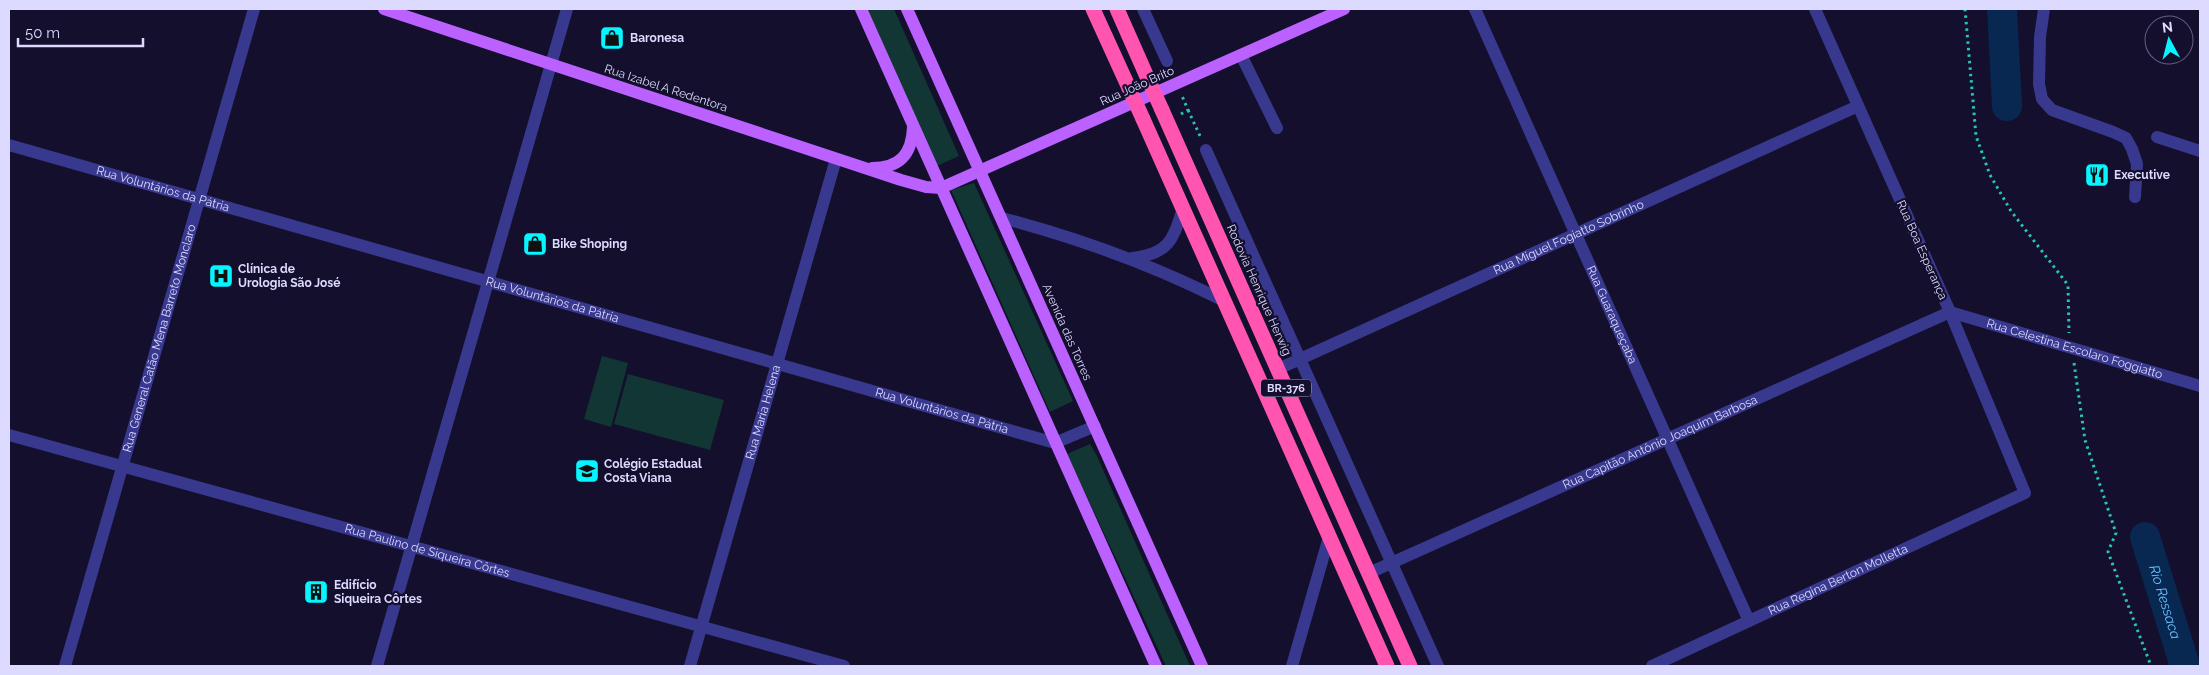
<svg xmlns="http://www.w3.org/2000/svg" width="2209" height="675" viewBox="0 0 2209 675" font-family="Raleway,sans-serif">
	<rect width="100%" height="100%" fill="#130f2c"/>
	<!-- green -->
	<g fill="#123633">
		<path d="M 866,9 L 894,9 L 959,156 L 937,166 Z"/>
		<path d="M 974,183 L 1073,401 L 1050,412 L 951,190 Z"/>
		<path d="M 602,356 L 628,363 L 611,427 L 584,419 Z"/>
		<path d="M 628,374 L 724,400 L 710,450 L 614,424 Z"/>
		<path d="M 1090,444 L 1097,456 L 1190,666 L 1166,666 L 1067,454 Z"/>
	</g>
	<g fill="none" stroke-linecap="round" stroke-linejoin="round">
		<!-- river -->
		<g stroke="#092851" stroke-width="30">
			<path d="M 2002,9 L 2007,106"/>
			<path id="s1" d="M 2145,537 L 2185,666"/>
		</g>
		<!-- path -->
		<g stroke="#28c5b2" stroke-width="3" stroke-dasharray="2.5 4" stroke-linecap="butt">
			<path d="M 1965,9 L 1976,136 L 1990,175 L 2011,211 L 2068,285 L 2069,333"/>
			<path d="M 1188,110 L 1201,138"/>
			<path d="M 1181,114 L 1188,110 L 1182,96"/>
			<path d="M 2074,363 L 2085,440 L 2116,533 L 2108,552 L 2151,666"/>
		</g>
		<!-- minor -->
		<g stroke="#38398e" stroke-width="12">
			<path d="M 1143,9 L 1167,61"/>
			<path id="s2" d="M 1475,9 L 1749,621"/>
			<path d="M 2044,9 L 2040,37 L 2039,84 L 2042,99 L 2052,110 L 2113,132 L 2126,138 L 2132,149 L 2137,164 L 2135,197"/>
			<path d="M 1241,55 L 1277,128"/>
			<path d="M 2157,137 L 2200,151"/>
			<path id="s3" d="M 9,145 L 1055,443 L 1095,426"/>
			<path d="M 1206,150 L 1438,666"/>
			<path d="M 1002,218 C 1078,238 1153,265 1224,301"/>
			<path d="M 1132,258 C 1169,254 1173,240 1183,208"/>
			<path id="s4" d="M 1950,312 L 2200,386"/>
			<path id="s5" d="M 1278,369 L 1858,106"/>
			<path id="s6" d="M 9,435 L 844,666"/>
			<path id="s7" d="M 1369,573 L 1950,312"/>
			<path id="s8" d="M 65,666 L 254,9"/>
			<path d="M 377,666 L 567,9"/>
			<path id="s9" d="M 690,666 L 836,159"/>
			<path d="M 1292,666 L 1329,537"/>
			<path id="s10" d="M 1652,666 L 2025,493 L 1950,312 L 1815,9"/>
		</g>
		<!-- major -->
		<g stroke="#bb61ff" stroke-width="12">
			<path d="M 384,9 L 901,180 L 926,187 L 941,188 L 1344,9"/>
			<path d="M 861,9 L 1156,666"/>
			<path d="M 907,9 L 1202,666"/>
			<path d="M 872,168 C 900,168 912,154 913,127"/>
		</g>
		<!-- highway -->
		<g stroke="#ff55b0" stroke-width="15">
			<path d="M 1093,9 L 1129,88"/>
			<path d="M 1117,9 L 1148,79"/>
			<path d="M 1162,110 L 1410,666"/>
			<path d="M 1143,119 L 1387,666"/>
		</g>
		<!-- highway-bridge -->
		<g stroke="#ff55b0" stroke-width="15">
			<path d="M 1148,79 L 1162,110"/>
			<path d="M 1129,88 L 1143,119"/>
		</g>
	</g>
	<!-- icons -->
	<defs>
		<symbol id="shop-square" viewBox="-11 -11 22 22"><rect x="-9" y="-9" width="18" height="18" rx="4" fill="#06f5ff" stroke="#130f2c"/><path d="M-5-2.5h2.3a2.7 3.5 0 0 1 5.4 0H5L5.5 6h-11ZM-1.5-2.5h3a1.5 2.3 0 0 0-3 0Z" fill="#111"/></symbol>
		<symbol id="restaurant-square" viewBox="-11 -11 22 22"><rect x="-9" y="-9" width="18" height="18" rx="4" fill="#06f5ff" stroke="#130f2c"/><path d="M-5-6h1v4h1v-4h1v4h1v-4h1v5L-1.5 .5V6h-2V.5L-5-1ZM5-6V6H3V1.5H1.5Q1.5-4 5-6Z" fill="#111"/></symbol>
		<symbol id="hospital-square" viewBox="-11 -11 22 22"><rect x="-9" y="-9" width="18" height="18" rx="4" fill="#06f5ff" stroke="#130f2c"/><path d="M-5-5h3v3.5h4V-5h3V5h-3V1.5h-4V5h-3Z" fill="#111"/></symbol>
		<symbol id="school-square" viewBox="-11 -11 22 22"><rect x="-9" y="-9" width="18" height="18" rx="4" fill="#06f5ff" stroke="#130f2c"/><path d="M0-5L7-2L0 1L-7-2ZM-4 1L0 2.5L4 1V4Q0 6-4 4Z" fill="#111"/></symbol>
		<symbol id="building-square" viewBox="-11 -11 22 22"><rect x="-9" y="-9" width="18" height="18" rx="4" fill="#06f5ff" stroke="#130f2c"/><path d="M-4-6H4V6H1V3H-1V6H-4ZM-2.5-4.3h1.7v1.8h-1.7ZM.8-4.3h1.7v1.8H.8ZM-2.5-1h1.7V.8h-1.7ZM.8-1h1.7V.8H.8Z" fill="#111"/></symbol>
	</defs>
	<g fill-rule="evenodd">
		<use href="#shop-square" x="598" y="24" width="28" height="28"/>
		<use href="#restaurant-square" x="2083" y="161" width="28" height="28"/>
		<use href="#shop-square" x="521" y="230" width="28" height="28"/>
		<use href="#hospital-square" x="207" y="262" width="28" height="28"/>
		<use href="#school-square" x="573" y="457" width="28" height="28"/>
		<use href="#building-square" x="302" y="578" width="28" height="28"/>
	</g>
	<g text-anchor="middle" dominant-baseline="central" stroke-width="4.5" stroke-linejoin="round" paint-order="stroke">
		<!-- shield labels -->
		<rect fill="#130f2c" stroke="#a09dc0" stroke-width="1" x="1261" y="379.5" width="50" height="17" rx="4"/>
		<g font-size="11" font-weight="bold" fill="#dcdaff">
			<text x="1286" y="388">BR-376</text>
		</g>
		<!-- poi labels -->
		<g font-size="12" font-weight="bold" fill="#dcdaff" stroke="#130f2c" text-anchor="start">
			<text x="630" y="38">Baronesa</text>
			<text x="2114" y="175">Executive</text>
			<text x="552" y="244">Bike Shoping</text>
			<text x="238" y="269">Clínica de<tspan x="238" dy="14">Urologia São José</tspan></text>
			<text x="604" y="464">Colégio Estadual<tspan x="604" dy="14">Costa Viana</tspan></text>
			<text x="334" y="585">Edifício<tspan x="334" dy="14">Siqueira Côrtes</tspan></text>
		</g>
		<!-- street labels -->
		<g font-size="12" fill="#dcdaff" stroke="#130f2c">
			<text transform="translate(1137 86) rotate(-24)">Rua João Brito</text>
			<text transform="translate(666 88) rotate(18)">Rua Izabel A Redentora</text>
			<text stroke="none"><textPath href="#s3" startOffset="160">Rua Voluntários da Pátria</textPath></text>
			<text stroke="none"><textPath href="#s5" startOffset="319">Rua Miguel Fogiatto Sobrinho</textPath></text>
			<text transform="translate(1922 250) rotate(66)">Rua Boa Esperança</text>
			<text transform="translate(1259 290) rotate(66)">Rodovia Henrique Herwig</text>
			<text stroke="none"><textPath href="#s3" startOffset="565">Rua Voluntários da Pátria</textPath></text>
			<text stroke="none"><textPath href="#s2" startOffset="335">Rua Guaraqueçaba</textPath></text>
			<text transform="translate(1067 332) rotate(66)">Avenida das Torres</text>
			<text stroke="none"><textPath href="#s8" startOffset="341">Rua General Catão Mena Barreto Monclaro</textPath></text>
			<text stroke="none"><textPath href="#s4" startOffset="130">Rua Celestina Escolaro Foggiatto</textPath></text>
			<text stroke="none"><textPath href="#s3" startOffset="970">Rua Voluntários da Pátria</textPath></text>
			<text stroke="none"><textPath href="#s9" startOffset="264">Rua Maria Helena</textPath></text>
			<text stroke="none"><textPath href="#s7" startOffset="319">Rua Capitão Antônio Joaquim Barbosa</textPath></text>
			<text stroke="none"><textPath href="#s6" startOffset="434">Rua Paulino de Siqueira Côrtes</textPath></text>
			<text stroke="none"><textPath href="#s10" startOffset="205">Rua Regina Berton Molletta</textPath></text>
		</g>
		<!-- water labels -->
		<g font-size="14" font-style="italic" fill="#68c2ff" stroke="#130f2c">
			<text stroke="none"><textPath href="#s1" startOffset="68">Rio Ressaca</textPath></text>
		</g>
	</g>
	<!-- border -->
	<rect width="2209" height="675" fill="none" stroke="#dcdaff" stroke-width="20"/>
	<!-- north arrow -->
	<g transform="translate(2169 40) rotate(353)"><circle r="24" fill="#130f2c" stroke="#636080"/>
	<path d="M0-4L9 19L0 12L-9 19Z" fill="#06f5ff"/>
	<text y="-8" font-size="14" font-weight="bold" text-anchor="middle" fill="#dcdaff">N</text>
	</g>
	<!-- scale -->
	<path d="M18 38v8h125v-8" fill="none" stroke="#dcdaff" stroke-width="2.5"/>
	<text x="25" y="38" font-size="15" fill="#dcdaff" stroke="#130f2c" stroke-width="4" paint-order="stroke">50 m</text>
</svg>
